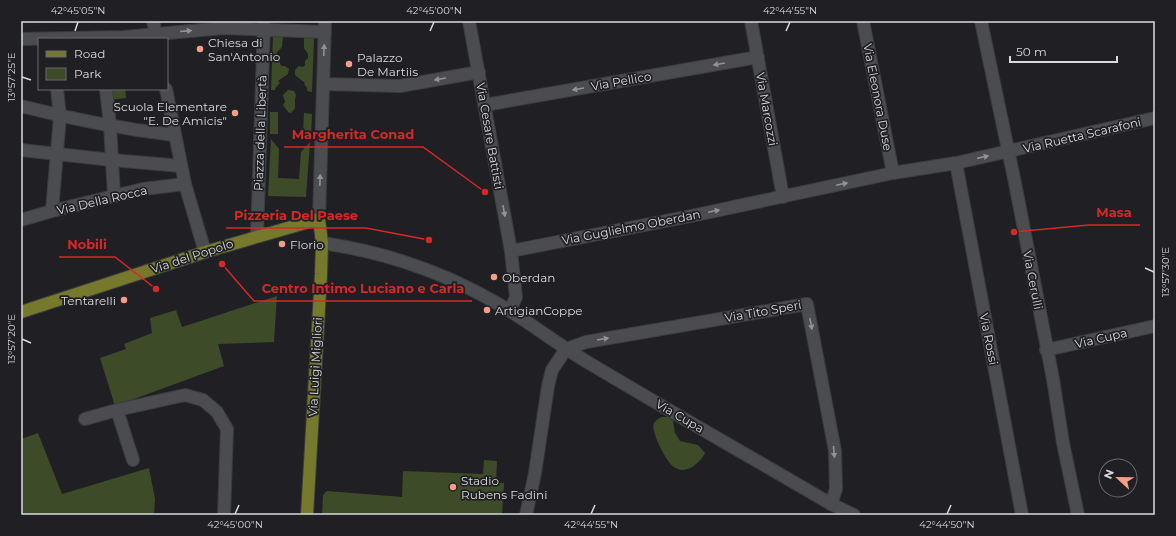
<svg xmlns="http://www.w3.org/2000/svg" width="1176" height="536" viewBox="0 0 1176 536" font-family="Montserrat,sans-serif">
	<rect width="100%" height="100%" fill="#202024"/>
	<!-- green -->
	<g fill="#3d4b28">
		<path d="M 273,36 L 283,37 L 282,47 L 277,52 L 277,57 L 280,60 L 280,64 L 282,66 L 285,66 L 289,69 L 288,74 L 278,81 L 280,83 L 276,87 L 275,90 L 271,90 Z"/>
		<path d="M 304,38 L 314,38 L 312,92 L 307,91 L 307,88 L 304,84 L 305,83 L 295,75 L 295,70 L 299,66 L 303,67 L 305,65 L 305,61 L 308,58 L 308,54 L 304,48 Z"/>
		<path d="M 107,89 L 125,89 L 126,98 L 109,100 Z"/>
		<path d="M 288,90 L 294,91 L 296,95 L 295,99 L 295,108 L 291,113 L 288,112 L 283,105 L 285,102 L 283,95 Z"/>
		<rect x="270" y="112" width="8" height="22"/>
		<path d="M 304,113 L 312,114 L 311,136 L 303,136 Z"/>
		<path d="M 271,139 L 279,149 L 278,178 L 299,179 L 301,152 L 310,142 L 306,197 L 268,196 Z"/>
		<path d="M 277,296 L 274,342 L 218,344 L 224,366 L 115,406 L 100,358 L 126,349 L 124,344 L 152,333 L 150,318 L 176,310 L 182,327 Z"/>
		<path d="M 662,417 L 668,417 L 673,421 L 675,433 L 680,441 L 698,445 L 705,453 C 703,458 699,461 695,465 C 689,470 681,472 674,467 C 667,463 650,431 654,423 C 656,420 659,418 662,417 Z"/>
		<path d="M 38,433 L 62,494 L 149,468 L 155,499 L 154,515 L 21,515 L 21,439 Z"/>
		<path d="M 484,460 L 497,461 L 496,483 L 504,483 L 502,515 L 322,515 L 323,495 L 327,491 L 402,497 L 403,471 L 483,474 Z"/>
	</g>
	<g fill="none" stroke-linecap="round" stroke-linejoin="round">
		<defs>
			<g id="minor">
				<path d="M 153,21 L 157,39"/>
				<path d="M 469,21 L 511,251 L 516,297 L 510,311"/>
				<path d="M 751,21 L 783,197"/>
				<path d="M 863,21 L 893,173"/>
				<path d="M 981,21 L 1015,183 L 1053,379 L 1063,443 L 1078,515"/>
				<path d="M 21,39 L 124,37 L 224,28 L 325,32"/>
				<path d="M 323,84 L 400,86 L 479,72"/>
				<path d="M 106,89 L 110,125 L 114,196"/>
				<path d="M 166,89 L 185,184 L 205,252"/>
				<path d="M 485,105 L 758,57"/>
				<path d="M 21,106 C 71,119 123,129 174,135"/>
				<path d="M 21,150 L 112,160 L 181,166"/>
				<path d="M 956,163 L 1022,515"/>
				<path d="M 52,211 L 60,116 L 57,89"/>
				<path d="M 319,219 L 325,21"/>
				<path d="M 21,220 L 52,211 L 143,189 L 185,184"/>
				<path d="M 257,236 L 264,22"/>
				<path d="M 322,243 C 385,252 446,273 500,305 C 531,323 558,345 589,363 C 669,411 751,457 831,504 L 854,515"/>
				<path d="M 511,251 L 696,215 L 893,173 L 956,163 L 1155,118"/>
				<path d="M 1046,350 L 1155,326"/>
				<path d="M 117,410 L 133,460"/>
				<path d="M 85,419 L 117,410 L 185,395 L 203,400 L 217,412 L 227,429 L 224,515"/>
				<path d="M 526,515 L 535,473 L 548,386 L 552,370 L 566,349 L 586,342 L 807,304 L 835,451 L 836,489 L 831,504"/>
			</g>
			<path id="major" d="M 21,312 L 205,252 L 319,219 L 322,243 L 321,274 L 307,515"/>
		</defs>
		<!-- minor casing -->
		<use href="#minor" stroke="#3b3c3f" stroke-width="14"/>
		<!-- major casing -->
		<use href="#major" stroke="#3b3c3f" stroke-width="14"/>
		<!-- minor -->
		<use href="#minor" stroke="#4b4c50" stroke-width="12"/>
		<!-- major -->
		<use href="#major" stroke="#76782b" stroke-width="12"/>
	</g>
	<!-- one-way arrows -->
	<defs><path id="oneway-solid" d="M-6-.8H1V-3.2L6.5 0L1 3.2V.8H-6Z"/></defs>
	<g fill="#929396">
		<use href="#oneway-solid" transform="translate(186 31) rotate(-5)"/>
		<use href="#oneway-solid" transform="translate(324 50) rotate(-88)"/>
		<use href="#oneway-solid" transform="translate(719 64) rotate(170)"/>
		<use href="#oneway-solid" transform="translate(440 79) rotate(170)"/>
		<use href="#oneway-solid" transform="translate(578 89) rotate(170)"/>
		<use href="#oneway-solid" transform="translate(983 157) rotate(-13)"/>
		<use href="#oneway-solid" transform="translate(320 180) rotate(-88)"/>
		<use href="#oneway-solid" transform="translate(842 184) rotate(-12)"/>
		<use href="#oneway-solid" transform="translate(504 211) rotate(80)"/>
		<use href="#oneway-solid" transform="translate(714 211) rotate(-12)"/>
		<use href="#oneway-solid" transform="translate(811 324) rotate(79)"/>
		<use href="#oneway-solid" transform="translate(603 339) rotate(-10)"/>
		<use href="#oneway-solid" transform="translate(834 452) rotate(85)"/>
	</g>
	<!-- ticks -->
	<path fill="none" stroke="#d9dadc" stroke-width="1.5" d="M 75,31 L 78,22M 430,31 L 434,22M 786,31 L 790,22M 22,77 L 31,80M 1145,268 L 1154,272M 22,339 L 31,343M 235,514 L 239,505M 591,514 L 595,505M 947,514 L 951,505"/>
	<!-- markers -->
	<g fill="#f49e88" stroke="#202024" stroke-width="1.5">
		<circle cx="200" cy="49" r="4"/>
		<circle cx="349" cy="64" r="4"/>
		<circle cx="235" cy="113" r="4"/>
		<circle cx="282" cy="244" r="4"/>
		<circle cx="494" cy="277" r="4"/>
		<circle cx="124" cy="300" r="4"/>
		<circle cx="487" cy="310" r="4"/>
		<circle cx="453" cy="487" r="4"/>
	</g>
	<g text-anchor="middle" dominant-baseline="central" stroke-width="3.5" stroke-linejoin="round" paint-order="stroke">
		<!-- poi labels -->
		<g font-size="12" fill="#d9dadc" stroke="#202024" text-anchor="start">
			<text x="208" y="42">Chiesa di<tspan x="208" dy="14">San'Antonio</tspan></text>
			<text x="357" y="57">Palazzo<tspan x="357" dy="14">De Martiis</tspan></text>
			<text x="227" y="106" text-anchor="end">Scuola Elementare<tspan x="227" dy="14">"E. De Amicis"</tspan></text>
			<text x="290" y="244">Florio</text>
			<text x="502" y="277">Oberdan</text>
			<text x="116" y="300" text-anchor="end">Tentarelli</text>
			<text x="495" y="310">ArtigianCoppe</text>
			<text x="461" y="480">Stadio<tspan x="461" dy="14">Rubens Fadini</tspan></text>
		</g>
		<!-- street labels -->
		<g font-size="12" fill="#d9dadc" stroke="#202024">
			<text transform="translate(621 81) rotate(-10)">Via Pellico</text>
			<text transform="translate(878 97) rotate(79)">Via Eleonora Duse</text>
			<text transform="translate(767 109) rotate(80)">Via Marcozzi</text>
			<text transform="translate(260 133) rotate(-88)">Piazza della Libertà</text>
			<text transform="translate(1082 135) rotate(-13)">Via Ruetta Scarafoni</text>
			<text transform="translate(490 136) rotate(80)">Via Cesare Battisti</text>
			<text transform="translate(102 200) rotate(-13)">Via Della Rocca</text>
			<text transform="translate(631 227) rotate(-11)">Via Guglielmo Oberdan</text>
			<text transform="translate(192 256) rotate(-18)">Via del Popolo</text>
			<text transform="translate(1033 280) rotate(79)">Via Cerulli</text>
			<text transform="translate(763 311) rotate(-10)">Via Tito Speri</text>
			<text transform="translate(1101 338) rotate(-13)">Via Cupa</text>
			<text transform="translate(989 339) rotate(79)">Via Rossi</text>
			<text transform="translate(315 367) rotate(-87)">Via Luigi Migliori</text>
			<text transform="translate(680 416) rotate(30)">Via Cupa</text>
		</g>
	</g>
	<!-- callouts -->
	<path fill="none" stroke="#d62828" stroke-width="1.5" d="M485 192L423 147H284M1014 232L1089 225H1140M429 240L366 228H226M156 289L115 257H59M222 264L254 301H472"/>
	<g fill="#d62828" stroke="#202024" stroke-width="1.5">
		<circle cx="485" cy="192" r="4"/>
		<circle cx="1014" cy="232" r="4"/>
		<circle cx="429" cy="240" r="4"/>
		<circle cx="156" cy="289" r="4"/>
		<circle cx="222" cy="264" r="4"/>
	</g>
	<g font-size="13" text-anchor="middle" font-weight="bold" fill="#d62828" stroke="#202024" stroke-width="3.5" stroke-linejoin="round" paint-order="stroke">
		<text x="353" y="139">Margherita Conad</text>
		<text x="1114" y="217">Masa</text>
		<text x="296" y="220">Pizzeria Del Paese</text>
		<text x="87" y="249">Nobili</text>
		<text x="363" y="293">Centro Intimo Luciano e Carla</text>
	</g>
	<!-- border -->
	<rect width="1176" height="536" fill="none" stroke="#202024" stroke-width="44"/>
	<!-- legend -->
	<rect x="38" y="38" width="130" height="52" fill="#202024" stroke="#6a6a6e"/>
	<rect x="46" y="51" width="20" height="6" fill="#76782b" stroke="#6a6a6e"/>
	<text x="74" y="58" font-size="12" fill="#d9dadc">Road</text>
	<rect x="46" y="68" width="20" height="12" fill="#3d4b28" stroke="#6a6a6e"/>
	<text x="74" y="78" font-size="12" fill="#d9dadc">Park</text>
	<!-- north arrow -->
	<g transform="translate(1118 478) rotate(292)"><circle r="19" fill="#202024" stroke="#6a6a6e"/>
	<path d="M0-3L7 15L0 10L-7 15Z" fill="#f49e88"/>
	<text y="-6" font-size="11" font-weight="bold" text-anchor="middle" fill="#d9dadc">N</text>
	</g>
	<!-- scale -->
	<path d="M1010 56v6h107v-6" fill="none" stroke="#d9dadc" stroke-width="2"/>
	<text x="1016" y="56" font-size="12" fill="#d9dadc" stroke="#202024" stroke-width="3" paint-order="stroke">50 m</text>
	<rect x="22" y="22" width="1132" height="492" fill="none" stroke="#d9dadc" stroke-width="1.5"/>
	<g font-size="10" text-anchor="middle" fill="#d9dadc">
		<text x="78" y="14">42°45'05"N</text>
		<text x="434" y="14">42°45'00"N</text>
		<text x="790" y="14">42°44'55"N</text>
		<text transform="translate(11 77) rotate(-90)" y="4">13°57'25"E</text>
		<text transform="translate(1165 272) rotate(-90)" y="4">13°57'30"E</text>
		<text transform="translate(11 339) rotate(-90)" y="4">13°57'20"E</text>
		<text x="235" y="528">42°45'00"N</text>
		<text x="591" y="528">42°44'55"N</text>
		<text x="947" y="528">42°44'50"N</text>
	</g>
</svg>
